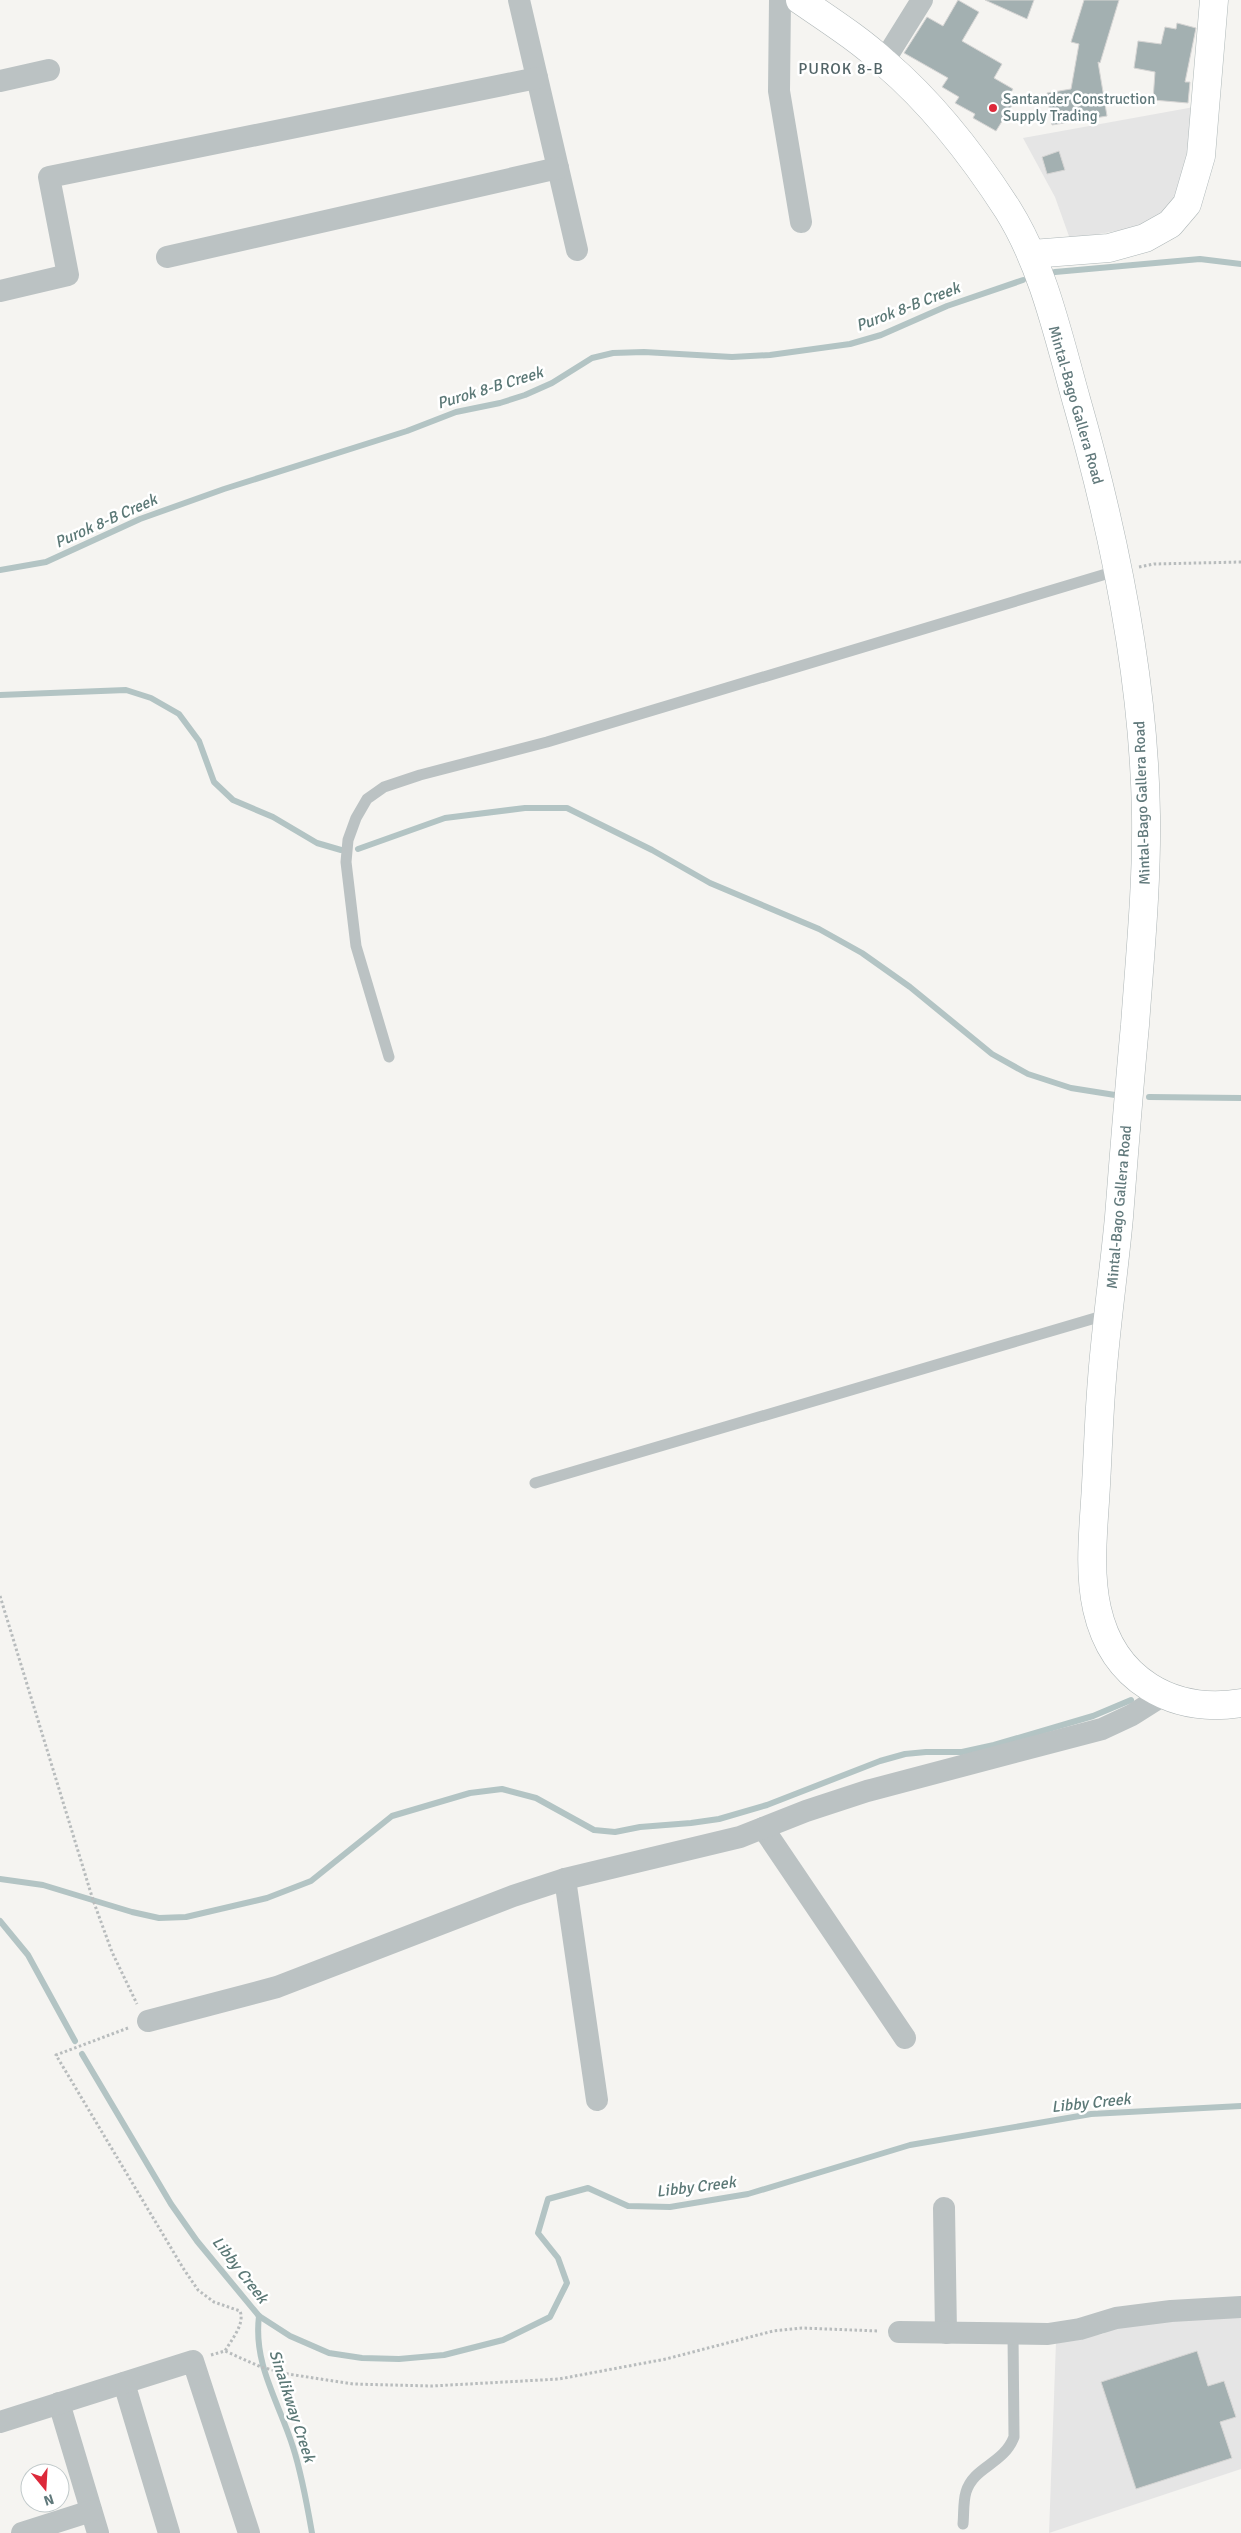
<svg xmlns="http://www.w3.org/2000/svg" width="1241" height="2533" viewBox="0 0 1241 2533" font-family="Signika,sans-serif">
	<rect width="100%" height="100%" fill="#f5f4f1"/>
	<!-- built -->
	<g fill="#e5e5e5">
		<path d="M 1194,107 L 1191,158 L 1174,203 L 1159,217 L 1139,227 L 1070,239 L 1055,197 L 1023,138 Z"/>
		<path d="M 1241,2315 L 1241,2469 L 1049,2533 L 1056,2342 L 1103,2334 L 1112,2325 Z"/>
	</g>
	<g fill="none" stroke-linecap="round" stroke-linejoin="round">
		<!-- stream -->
		<g stroke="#b3c4c4" stroke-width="6">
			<path d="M 1055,272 L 1200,259 L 1241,264"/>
			<path d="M 0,570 L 46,562 L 140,519 L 224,489 L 407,431 L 456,412 L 500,403 L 525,395 L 552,383 L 592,358 L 613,353 L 644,352 L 732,357 L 770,355 L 850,344 L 881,335 L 947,306 L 1023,280"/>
			<path d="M 0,695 L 126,690 L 151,698 L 179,714 L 199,741 L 214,782 L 233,800 L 273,817 L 317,843 L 341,850"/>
			<path d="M 358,849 L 445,818 L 525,808 L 567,808 L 652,850 L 710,883 L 819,929 L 862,953 L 910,987 L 992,1054 L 1028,1074 L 1071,1088 L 1115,1095"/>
			<path d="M 1149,1097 L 1241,1098"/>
			<path d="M 0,1879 L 43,1885 L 132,1912 L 159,1918 L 186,1917 L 267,1898 L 311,1881 L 392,1816 L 470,1793 L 502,1789 L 536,1798 L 594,1830 L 615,1832 L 640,1827 L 691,1823 L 719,1819 L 767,1805 L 880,1761 L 905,1754 L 926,1752 L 962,1752 L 994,1745 L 1093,1716 L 1131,1700"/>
			<path d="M 0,1921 L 28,1955 L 75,2041"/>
			<path d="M 82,2054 L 171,2204 L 197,2241 L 259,2316 L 290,2336 L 329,2353 L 362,2358 L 399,2359 L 444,2355 L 503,2340 L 550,2317 L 567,2283 L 558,2258 L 538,2233 L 548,2199 L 588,2188 L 628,2206 L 670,2207 L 748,2194 L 910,2145 L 1091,2114 L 1241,2106"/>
			<path d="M 259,2316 C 253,2365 279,2402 293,2447 C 302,2475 307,2504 312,2533"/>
		</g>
	</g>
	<!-- building -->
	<g fill="#a3b0b1" stroke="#d6d5d4">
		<path d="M 958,0 L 979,12 L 962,41 L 1002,64 L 994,78 L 1013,89 L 1007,99 L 1014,102 L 996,131 L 973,118 L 975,114 L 955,103 L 959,97 L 942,87 L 948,78 L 904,53 L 927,17 L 943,26 Z"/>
		<path d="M 985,0 L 1034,0 L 1027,19 Z"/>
		<path d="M 1084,0 L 1119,0 L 1100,63 L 1098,62 L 1107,116 L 1052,125 L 1047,93 L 1071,89 L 1079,44 L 1071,42 Z"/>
		<path d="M 1177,23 L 1196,28 L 1185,82 L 1190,82 L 1188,103 L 1153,100 L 1155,72 L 1134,68 L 1138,41 L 1161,44 L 1165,27 L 1176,29 Z"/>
		<path d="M 1059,151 L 1065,170 L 1047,174 L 1042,157 Z"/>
		<path d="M 1197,2351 L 1208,2386 L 1224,2381 L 1236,2417 L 1220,2422 L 1232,2458 L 1136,2489 L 1101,2382 Z"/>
	</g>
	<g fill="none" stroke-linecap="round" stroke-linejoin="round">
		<defs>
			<path id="secondary" d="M 1032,254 L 1109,248 L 1145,238 L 1170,224 L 1187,204 L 1201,156 L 1214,0"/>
			<path id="primary" d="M 800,0 C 829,20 859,39 885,63 C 933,104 974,157 1008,210 C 1043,266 1058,335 1076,399 C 1114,532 1144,676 1146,815 C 1147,885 1140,955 1135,1025 C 1129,1089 1124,1153 1119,1217 C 1114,1271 1106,1325 1102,1379 C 1099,1414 1098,1450 1096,1485 C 1094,1525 1088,1569 1097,1609 C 1113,1680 1172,1714 1241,1703"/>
		</defs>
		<!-- secondary casing -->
		<use href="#secondary" stroke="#aeb7b8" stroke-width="29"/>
		<!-- primary casing -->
		<use href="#primary" stroke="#adb5b6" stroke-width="29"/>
		<!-- path -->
		<g stroke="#b8bcbd" stroke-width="3" stroke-dasharray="2.5 2.5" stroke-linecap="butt">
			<path d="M 1139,567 L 1154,564 L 1241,562"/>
			<path d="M 0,1596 L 93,1900 L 112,1952 L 137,2004"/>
			<path d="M 128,2028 L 56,2055 L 183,2268 L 198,2290 L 214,2302 L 240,2311 C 245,2324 232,2339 225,2351"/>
			<path d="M 211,2355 L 225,2351 L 261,2367 L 288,2374 L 353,2384 L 432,2386 L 559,2379 L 666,2359 L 773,2331 L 802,2328 L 878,2331"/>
		</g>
		<!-- lane -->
		<g stroke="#bbc2c3" stroke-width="11">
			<path d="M 389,1057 L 356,946 L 346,862 L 348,840 L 356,818 L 367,799 L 384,787 L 420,775 L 547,742 L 1116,571"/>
			<path d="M 535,1483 L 1109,1314"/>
			<path d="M 963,2524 C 964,2514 963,2502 966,2492 C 974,2466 1003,2465 1014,2437 L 1013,2334"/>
		</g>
		<!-- street -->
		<g stroke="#bbc2c3" stroke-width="22">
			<path d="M 519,0 L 577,250"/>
			<path d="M 780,0 L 779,91 L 801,222"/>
			<path d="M 884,61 L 922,0"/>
			<path d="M 0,81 L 49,70"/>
			<path d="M 167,257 L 558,168"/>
			<path d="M 0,291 L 68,275 L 49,177 L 537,78"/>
			<path d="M 763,1828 L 905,2038"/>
			<path d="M 565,1879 L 597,2100"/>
			<path d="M 148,2021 L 277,1987 L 513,1896 L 565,1879 L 740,1837 L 806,1811 L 867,1791 L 1102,1729 L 1132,1715 L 1162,1696"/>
			<path d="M 944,2208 L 946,2333"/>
			<path d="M 899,2332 L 1048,2334 L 1080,2329 L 1116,2318 L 1171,2311 L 1241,2307"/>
			<path d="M 124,2383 L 169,2533"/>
			<path d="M 59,2403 L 98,2533"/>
			<path d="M 0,2422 L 193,2361 L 249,2533"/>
			<path d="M 22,2533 L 91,2511"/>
		</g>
		<!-- secondary -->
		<use href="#secondary" stroke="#fff" stroke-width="28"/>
		<!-- primary -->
		<use href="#primary" stroke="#fff" stroke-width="28"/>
	</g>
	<!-- markers -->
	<circle fill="#dd293a" stroke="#fff" stroke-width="2" cx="993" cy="108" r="5"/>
	<g text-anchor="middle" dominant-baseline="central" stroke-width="5" stroke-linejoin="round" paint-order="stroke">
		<!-- poi labels -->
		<g font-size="15" fill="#61797b" stroke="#fff" text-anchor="start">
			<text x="1003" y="99">Santander Construction<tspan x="1003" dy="17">Supply Trading</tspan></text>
		</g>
		<!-- street labels -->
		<g font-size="15" fill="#61797b" stroke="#fff">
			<text transform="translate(1076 405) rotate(74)">Mintal-Bago Gallera Road</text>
			<text transform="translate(1142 803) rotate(-92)">Mintal-Bago Gallera Road</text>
			<text transform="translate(1119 1207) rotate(-85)">Mintal-Bago Gallera Road</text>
		</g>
		<!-- neighbourhood labels -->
		<g font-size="16" letter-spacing="1" fill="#526467" stroke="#fff">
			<text x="841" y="69">PUROK 8-B</text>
		</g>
		<!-- water labels -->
		<g font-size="16" font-style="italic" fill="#5b7876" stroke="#fff">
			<text transform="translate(908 307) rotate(-21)">Purok 8-B Creek</text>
			<text transform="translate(490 388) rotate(-17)">Purok 8-B Creek</text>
			<text transform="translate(106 521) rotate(-24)">Purok 8-B Creek</text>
			<text transform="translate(1091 2103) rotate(-6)">Libby Creek</text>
			<text transform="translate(696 2187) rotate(-7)">Libby Creek</text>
			<text transform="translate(240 2270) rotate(52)">Libby Creek</text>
			<text transform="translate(292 2406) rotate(72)">Sinalikway Creek</text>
		</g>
	</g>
	<!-- north arrow -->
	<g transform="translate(45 2488) rotate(162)"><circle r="24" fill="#ffffff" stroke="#c0c9ca"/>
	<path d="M0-4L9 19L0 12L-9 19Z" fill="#dd293a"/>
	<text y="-8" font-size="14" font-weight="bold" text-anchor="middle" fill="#61797b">N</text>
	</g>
</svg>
